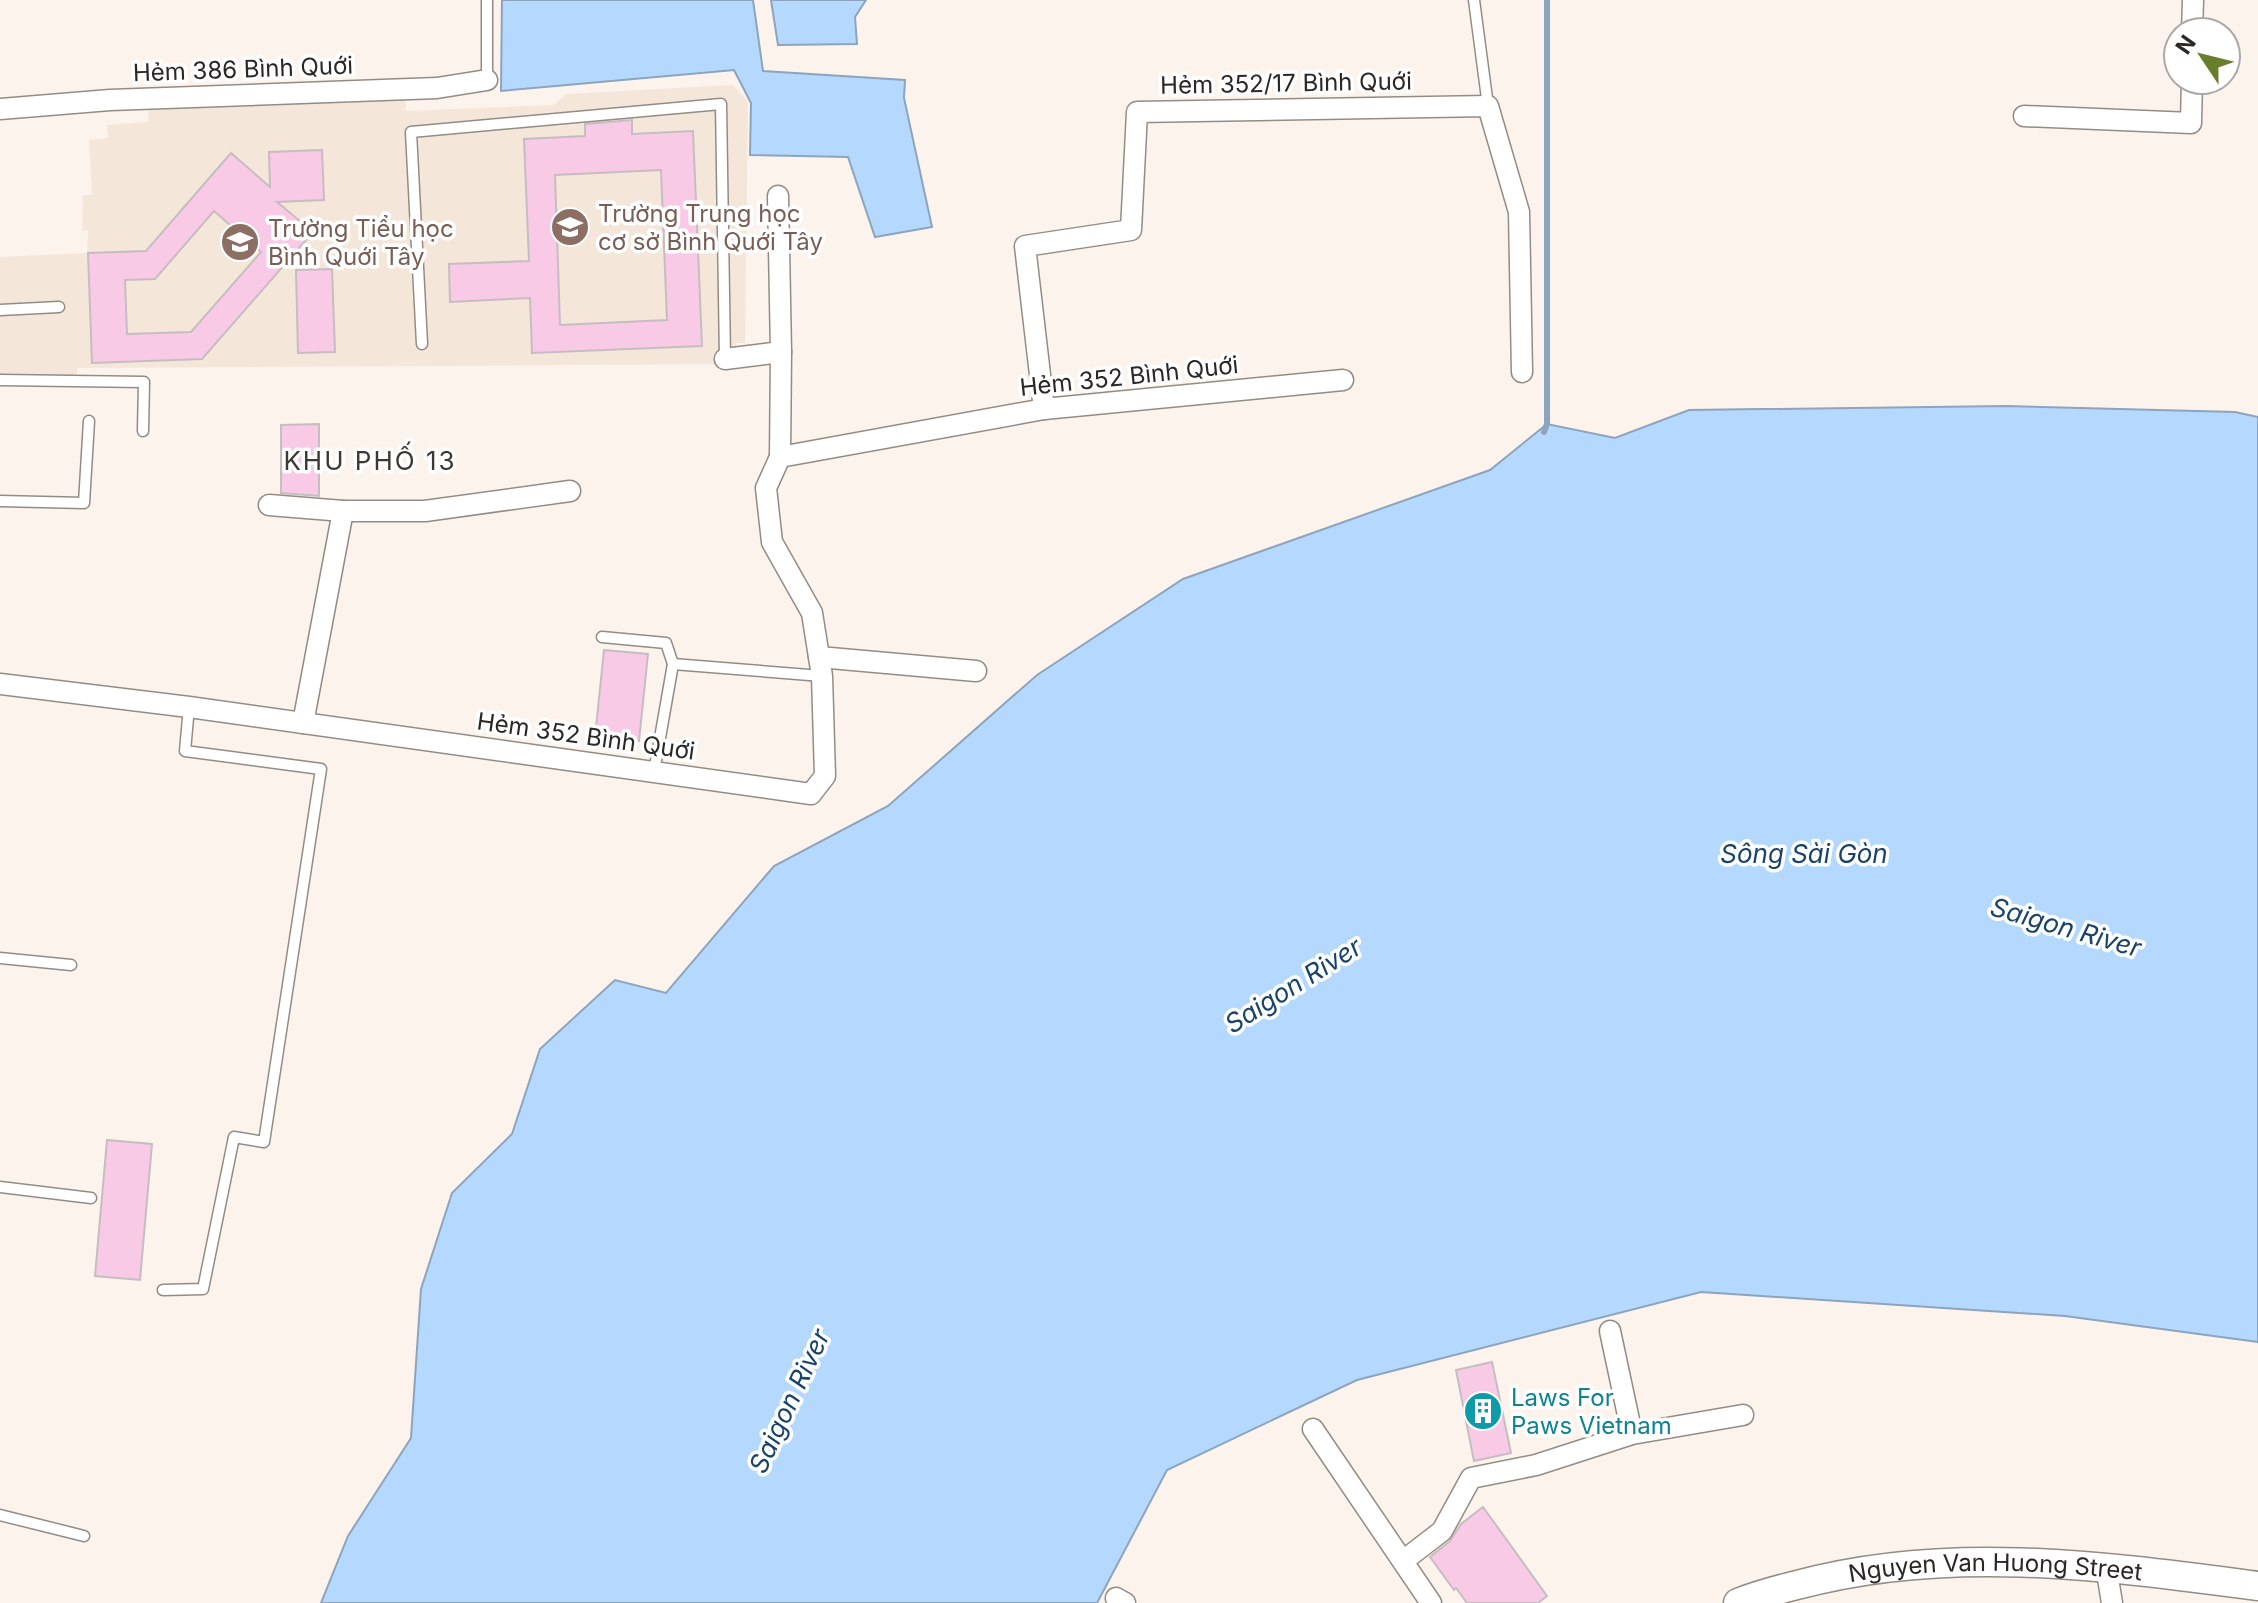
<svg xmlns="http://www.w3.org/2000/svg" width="2258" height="1603" viewBox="0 0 2258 1603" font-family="Inter,sans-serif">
	<rect width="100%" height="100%" fill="#fcf3ec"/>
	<!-- built -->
	<path fill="#f5e6da" d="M 733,85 L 748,101 L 745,343 L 736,343 L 737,364 L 77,368 L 77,377 L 0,377 L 0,257 L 87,253 L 88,231 L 82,231 L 83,195 L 92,195 L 89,140 L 108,138 L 107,125 L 148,122 L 149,103 L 405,91 L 406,111 L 554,105 L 566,94 Z"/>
	<!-- water -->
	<g fill="#b5d9fe" stroke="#8ca4bd" stroke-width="2">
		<path d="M 502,0 L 753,0 L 763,71 L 905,80 L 904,98 L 932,227 L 875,237 L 848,157 L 750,155 L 751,103 L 734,70 L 501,91 Z"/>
		<path d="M 771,0 L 866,0 L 855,17 L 857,44 L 778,45 Z"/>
		<path d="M 2007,406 L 2235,412 L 2258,417 L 2258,1342 L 2065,1316 L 1701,1292 L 1357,1380 L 1167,1470 L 1097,1603 L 321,1603 L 348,1536 L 411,1438 L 421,1289 L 452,1193 L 512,1134 L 540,1049 L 615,980 L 666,993 L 774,866 L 888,806 L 1037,675 L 1183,579 L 1490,470 L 1547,424 L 1615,438 L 1689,410 Z"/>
	</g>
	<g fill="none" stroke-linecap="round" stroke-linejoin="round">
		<!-- stream -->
		<path stroke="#8ca4bd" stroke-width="6" d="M 1544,432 L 1547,424 L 1547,0"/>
	</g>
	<!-- building -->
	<g fill="#f9cae6" stroke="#c6bdc2" stroke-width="2" fill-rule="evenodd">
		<path d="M 632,120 L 632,134 L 693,131 L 702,346 L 532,353 L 530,298 L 450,302 L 449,264 L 529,261 L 524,139 L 585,136 L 585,124 ZM 661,170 L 667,320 L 560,325 L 555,175 Z"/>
		<path d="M 322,150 L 324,200 L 277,202 L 313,232 L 202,359 L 92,363 L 88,253 L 146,251 L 231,153 L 270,187 L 269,152 ZM 214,211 L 261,252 L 191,332 L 127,334 L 125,280 L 155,279 Z"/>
		<path d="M 332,269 L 335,352 L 298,353 L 296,270 Z"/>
		<path d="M 319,424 L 319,496 L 281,493 L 281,425 Z"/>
		<path d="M 604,650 L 648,654 L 639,741 L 595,737 Z"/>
		<path d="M 107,1140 L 152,1144 L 140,1280 L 95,1276 Z"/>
		<path d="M 1492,1362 L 1511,1453 L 1474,1461 L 1456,1370 Z"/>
		<path d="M 1483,1507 L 1547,1596 L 1538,1603 L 1467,1603 L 1456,1588 L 1454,1590 L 1430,1557 L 1450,1541 L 1461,1524 Z"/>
	</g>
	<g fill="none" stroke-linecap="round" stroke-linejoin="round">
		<defs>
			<g id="service">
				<path d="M 1474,0 L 1488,106"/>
				<path d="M 487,80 L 487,0"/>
				<path d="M 0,310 L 59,307"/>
				<path d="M 422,344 L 411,132 L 721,104 L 725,359"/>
				<path d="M 0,380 L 144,382 L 143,431"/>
				<path d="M 0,501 L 84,503 L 89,421"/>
				<path d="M 602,637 L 666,643 L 673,664"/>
				<path d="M 654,772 L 673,664 L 822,676"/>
				<path d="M 0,958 L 71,965"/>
				<path d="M 0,1187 L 91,1198"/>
				<path d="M 163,1290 L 203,1289 L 234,1137 L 264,1142 L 321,769 L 185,751 L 189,707"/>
				<path d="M 0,1515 L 84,1536"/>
			</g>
			<g id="minor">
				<path d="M 2192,32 L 2193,0"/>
				<path d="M 0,109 L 110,100 L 437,88 L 487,80"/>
				<path d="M 2024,116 L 2191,123 L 2192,80"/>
				<path d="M 778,196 L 781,352 L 780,457"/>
				<path d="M 725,359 L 781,352"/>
				<path d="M 1044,409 L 1025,246 L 1131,230 L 1137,112 L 1488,106 L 1519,212 L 1522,372"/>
				<path d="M 269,505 L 343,511 L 303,723"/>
				<path d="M 343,511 L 425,511 L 570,491"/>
				<path d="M 819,657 L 976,671"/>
				<path d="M 0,684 L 189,707 L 811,794 L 825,776 L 822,676 L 812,613 L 772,542 L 766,488 L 780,457 L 1044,409 L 1343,380"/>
				<path d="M 1610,1331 L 1632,1434"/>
				<path d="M 1313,1429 L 1431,1603"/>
				<path d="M 1403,1561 L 1442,1531 L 1471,1478 L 1536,1465 L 1632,1434 L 1743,1415"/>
				<path d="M 2106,1566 L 2112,1603"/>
				<path d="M 1116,1598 L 1125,1603"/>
			</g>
			<g id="secondary">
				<path id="s1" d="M 1738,1603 C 1757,1595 1777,1590 1797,1585 C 1948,1544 2105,1566 2258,1586"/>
			</g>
		</defs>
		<!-- service casing -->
		<use href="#service" stroke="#938c85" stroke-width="13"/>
		<!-- minor casing -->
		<use href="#minor" stroke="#938c85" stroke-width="23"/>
		<!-- secondary casing -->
		<use href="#secondary" stroke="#938c85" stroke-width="31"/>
		<!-- service -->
		<use href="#service" stroke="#fff" stroke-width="10"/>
		<!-- minor -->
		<use href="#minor" stroke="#fff" stroke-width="20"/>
		<!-- secondary -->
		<use href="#secondary" stroke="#fff" stroke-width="28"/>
	</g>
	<!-- icons -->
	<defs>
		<symbol id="school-disc" viewBox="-11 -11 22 22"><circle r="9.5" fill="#8d6e63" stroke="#fff"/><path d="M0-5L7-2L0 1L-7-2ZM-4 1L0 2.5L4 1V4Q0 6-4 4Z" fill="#fff"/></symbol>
		<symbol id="building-disc" viewBox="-11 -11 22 22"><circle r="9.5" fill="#0f9aa8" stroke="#fff"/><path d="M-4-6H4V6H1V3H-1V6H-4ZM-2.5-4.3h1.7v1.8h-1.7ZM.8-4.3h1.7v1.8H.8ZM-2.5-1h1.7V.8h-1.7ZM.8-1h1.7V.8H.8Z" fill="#fff"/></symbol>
	</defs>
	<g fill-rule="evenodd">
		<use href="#school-disc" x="548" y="205" width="44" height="44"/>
		<use href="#school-disc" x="218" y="220" width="44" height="44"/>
		<use href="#building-disc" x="1461" y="1389" width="44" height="44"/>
	</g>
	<g text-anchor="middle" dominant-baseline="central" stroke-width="7" stroke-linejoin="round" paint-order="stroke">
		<!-- street labels -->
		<g font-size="24" fill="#2b2725" stroke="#fff">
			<text transform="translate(243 69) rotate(-2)">Hẻm 386 Bình Quới</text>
			<text transform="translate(1286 83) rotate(-1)">Hẻm 352/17 Bình Quới</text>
			<text transform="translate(1129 376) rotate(-6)">Hẻm 352 Bình Quới</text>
			<text transform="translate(586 736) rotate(8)">Hẻm 352 Bình Quới</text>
			<text stroke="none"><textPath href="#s1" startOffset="262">Nguyen Van Huong Street</textPath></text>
		</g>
		<!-- education labels -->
		<g font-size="24" fill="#785e54" stroke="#fff" text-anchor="start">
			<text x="598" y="213">Trường Trung học<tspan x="598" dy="28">cơ sở Bình Quới Tây</tspan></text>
			<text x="268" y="228">Trường Tiểu học<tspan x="268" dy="28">Bình Quới Tây</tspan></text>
		</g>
		<!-- culture labels -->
		<g font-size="24" fill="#0d838f" stroke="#fff" text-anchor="start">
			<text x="1511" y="1397">Laws For<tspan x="1511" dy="28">Paws Vietnam</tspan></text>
		</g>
		<!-- neighbourhood labels -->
		<g font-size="26" letter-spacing="2" fill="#3e3832" stroke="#fff">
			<text x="370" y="460">KHU PHỐ 13</text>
		</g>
		<!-- water labels -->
		<g font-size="26" font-style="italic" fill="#19436a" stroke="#fff">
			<text x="1804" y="853">Sông Sài Gòn</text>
			<text transform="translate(2066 927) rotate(16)">Saigon River</text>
			<text transform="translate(1293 985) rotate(-32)">Saigon River</text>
			<text transform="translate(789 1401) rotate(-65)">Saigon River</text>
		</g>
	</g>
	<!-- north arrow -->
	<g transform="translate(2202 56) rotate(305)"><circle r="38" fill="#ffffff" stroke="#aaa9a8" stroke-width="2"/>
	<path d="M0-6L14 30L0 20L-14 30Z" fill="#697d2d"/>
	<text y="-12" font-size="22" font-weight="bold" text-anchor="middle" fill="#2b2725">N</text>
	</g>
</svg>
